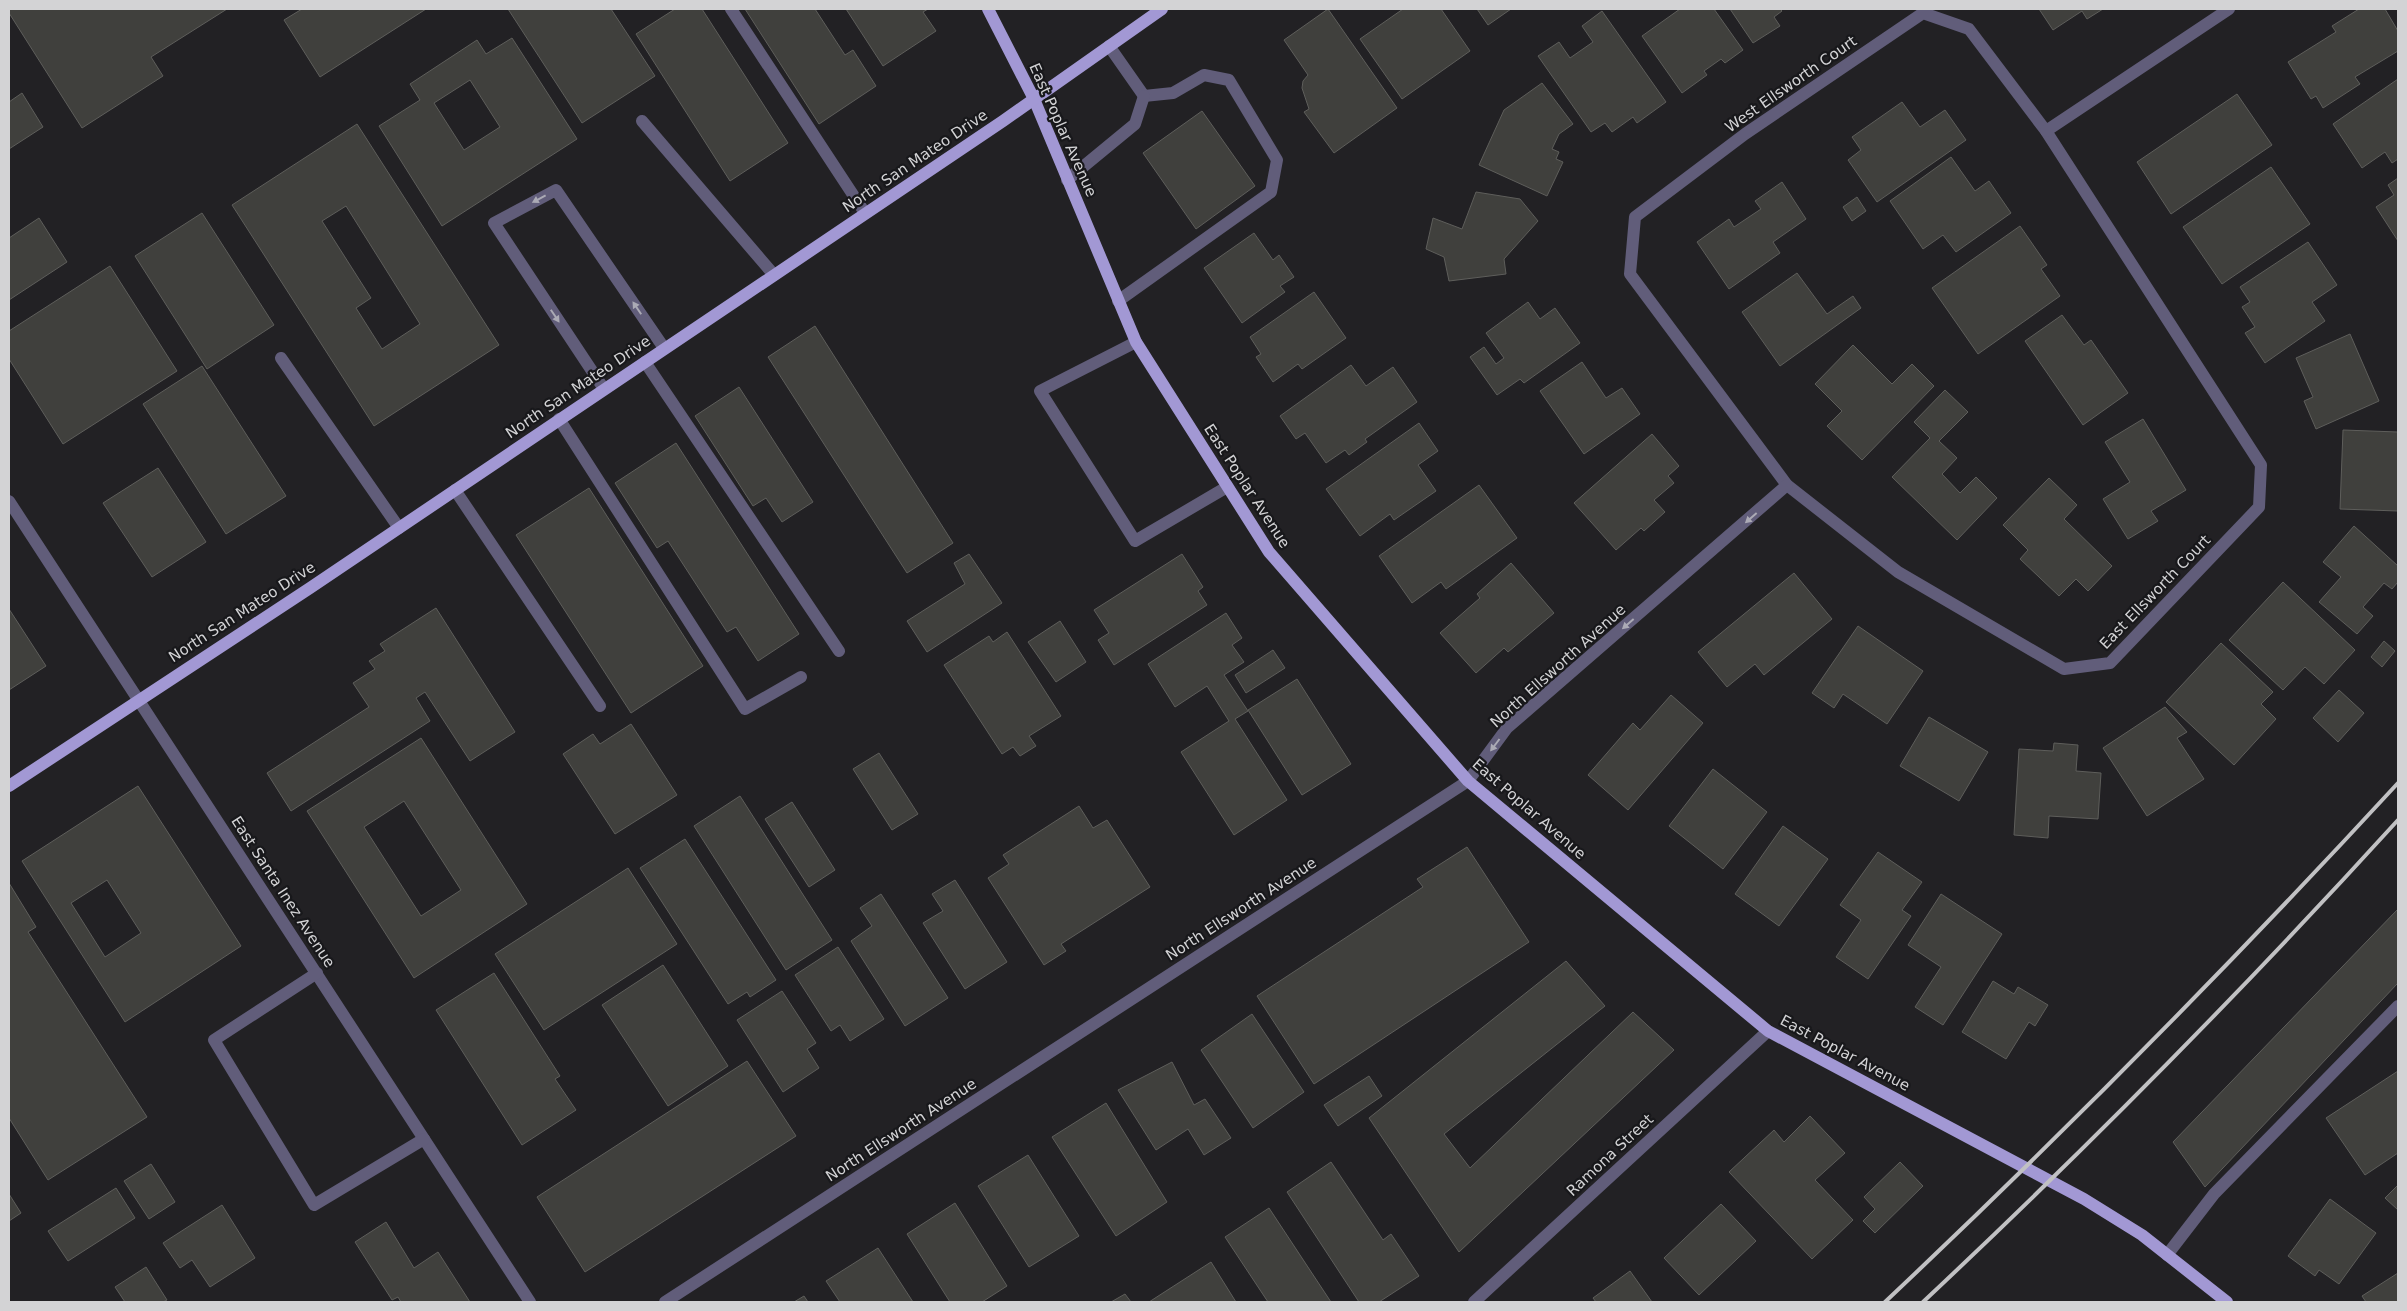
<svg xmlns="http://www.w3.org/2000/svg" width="2407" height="1311" viewBox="0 0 2407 1311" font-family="'DejaVu Sans',sans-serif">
	<rect width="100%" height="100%" fill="#222124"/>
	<!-- building -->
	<g fill="#40403d" stroke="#5e5e5b" fill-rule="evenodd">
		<path d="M 9,9 L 227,9 L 151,57 L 163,76 L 82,128 L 9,13 Z"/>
		<path d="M 302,9 L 426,9 L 320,77 L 284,20 Z"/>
		<path d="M 508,9 L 611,9 L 655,76 L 582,123 Z"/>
		<path d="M 675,9 L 702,9 L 788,143 L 730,181 L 636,34 Z"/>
		<path d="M 745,9 L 815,9 L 845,55 L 853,50 L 876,86 L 819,124 Z"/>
		<path d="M 846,9 L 928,9 L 923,12 L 936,31 L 883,66 Z"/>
		<path d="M 1328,9 L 1397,108 L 1334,153 L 1304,112 L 1309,109 L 1302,88 L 1303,81 L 1308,75 L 1284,40 Z"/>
		<path d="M 1403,9 L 1441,9 L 1470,51 L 1402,99 L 1360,39 Z"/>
		<path d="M 1477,9 L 1511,9 L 1488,25 Z"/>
		<path d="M 1680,9 L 1714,9 L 1743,50 L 1725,63 L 1721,59 L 1704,71 L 1707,75 L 1682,93 L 1642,36 Z"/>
		<path d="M 1730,9 L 1780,9 L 1782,11 L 1774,17 L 1780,26 L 1753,43 Z"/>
		<path d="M 2039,9 L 2103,9 L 2087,19 L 2082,11 L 2053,30 Z"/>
		<path d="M 2359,9 L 2385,9 L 2398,31 L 2398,51 L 2355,77 L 2360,84 L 2323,108 L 2316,96 L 2311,99 L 2288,62 L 2336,32 L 2332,26 Z"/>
		<path d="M 1602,11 L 1666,102 L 1637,123 L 1633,117 L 1612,132 L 1605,123 L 1591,132 L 1538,56 L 1559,42 L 1570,58 L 1593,42 L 1582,26 Z"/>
		<path d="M 512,38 L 577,139 L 442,226 L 379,126 L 420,100 L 410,84 L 477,40 L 486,54 ZM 470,80 L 500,127 L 464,150 L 434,103 Z"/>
		<path d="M 2398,79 L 2398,159 L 2392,163 L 2385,152 L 2362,168 L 2333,124 Z"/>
		<path d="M 1542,83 L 1573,124 L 1559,134 L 1552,149 L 1559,152 L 1556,159 L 1563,162 L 1547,196 L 1479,165 L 1504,110 Z"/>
		<path d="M 22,93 L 43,127 L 9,149 L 9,102 Z"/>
		<path d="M 2237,94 L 2272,145 L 2171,214 L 2137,162 Z"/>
		<path d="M 1902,102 L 1920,127 L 1945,110 L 1966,140 L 1877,202 L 1848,160 L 1861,150 L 1852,137 Z"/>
		<path d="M 1202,111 L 1255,186 L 1196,229 L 1143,153 Z"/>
		<path d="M 357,124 L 499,345 L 374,426 L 232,205 ZM 346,206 L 420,324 L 382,349 L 356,308 L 371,298 L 322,221 Z"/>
		<path d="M 1951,157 L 1975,191 L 1989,181 L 2011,213 L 1956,252 L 1943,235 L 1923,249 L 1890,201 Z"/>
		<path d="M 2271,167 L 2310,224 L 2222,284 L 2183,227 Z"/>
		<path d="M 2398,178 L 2398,241 L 2376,207 L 2394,195 L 2388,185 Z"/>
		<path d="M 1782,182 L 1806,219 L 1773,242 L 1780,253 L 1729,289 L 1697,242 L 1729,219 L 1734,227 L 1761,209 L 1755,201 Z"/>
		<path d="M 1476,192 L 1520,199 L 1538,221 L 1504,259 L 1506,274 L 1449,281 L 1444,257 L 1426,249 L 1433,218 L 1462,229 Z"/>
		<path d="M 1857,197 L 1866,211 L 1852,221 L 1843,207 Z"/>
		<path d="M 202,213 L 274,325 L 207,369 L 135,256 Z"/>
		<path d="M 39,218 L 67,262 L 9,300 L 9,238 Z"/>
		<path d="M 2020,226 L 2047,265 L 2041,269 L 2060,296 L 1978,354 L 1932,288 Z"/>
		<path d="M 1254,233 L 1273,260 L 1279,255 L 1294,277 L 1280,286 L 1285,292 L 1242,323 L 1204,268 Z"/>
		<path d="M 2308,242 L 2337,285 L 2312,302 L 2325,321 L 2265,363 L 2245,333 L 2255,327 L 2242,307 L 2250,302 L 2240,287 Z"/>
		<path d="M 110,266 L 177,371 L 63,444 L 9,359 L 9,331 Z"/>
		<path d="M 1797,273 L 1827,314 L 1853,296 L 1861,308 L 1780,366 L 1742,312 Z"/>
		<path d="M 1314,292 L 1346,338 L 1302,369 L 1298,364 L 1273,382 L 1256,357 L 1261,354 L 1250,337 Z"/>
		<path d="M 1528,302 L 1540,319 L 1555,308 L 1580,343 L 1524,383 L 1520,379 L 1497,395 L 1470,357 L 1484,347 L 1496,364 L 1504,358 L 1486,333 Z"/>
		<path d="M 2062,315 L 2084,345 L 2091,340 L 2128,393 L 2083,425 L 2025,341 Z"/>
		<path d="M 815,326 L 953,543 L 907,573 L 768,357 Z"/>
		<path d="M 2350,334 L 2379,401 L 2316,429 L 2304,401 L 2313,397 L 2296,358 Z"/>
		<path d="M 1853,345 L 1892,384 L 1912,364 L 1934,386 L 1862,460 L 1827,426 L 1842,411 L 1815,384 Z"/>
		<path d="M 1582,362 L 1606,398 L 1622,388 L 1640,414 L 1584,454 L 1540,391 Z"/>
		<path d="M 1351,365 L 1366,386 L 1393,367 L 1417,402 L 1365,439 L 1367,442 L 1349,455 L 1345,450 L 1326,463 L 1305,433 L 1296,439 L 1280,416 Z"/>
		<path d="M 202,366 L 286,496 L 226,534 L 143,404 Z"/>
		<path d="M 739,387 L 813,502 L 782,522 L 766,498 L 753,506 L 695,416 Z"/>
		<path d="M 1945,390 L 1968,412 L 1939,441 L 1957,458 L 1942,474 L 1960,493 L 1976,477 L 1997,498 L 1957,540 L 1892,477 L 1930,438 L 1914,422 Z"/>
		<path d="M 2143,419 L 2186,490 L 2151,511 L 2158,521 L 2128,539 L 2103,499 L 2130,482 L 2105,442 Z"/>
		<path d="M 1419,423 L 1438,451 L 1418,465 L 1436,491 L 1394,520 L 1390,514 L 1360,536 L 1326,489 Z"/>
		<path d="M 2343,430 L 2398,432 L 2398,511 L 2340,509 Z"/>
		<path d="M 1652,434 L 1679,466 L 1668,476 L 1674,483 L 1654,500 L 1665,512 L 1644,531 L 1641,528 L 1616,550 L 1574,503 Z"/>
		<path d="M 676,443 L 799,634 L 758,661 L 736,627 L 727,632 L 668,541 L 657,548 L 615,483 Z"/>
		<path d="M 158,468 L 206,542 L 152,577 L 103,503 Z"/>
		<path d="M 2049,478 L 2077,505 L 2064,519 L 2112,566 L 2088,591 L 2076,579 L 2059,596 L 2020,559 L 2028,550 L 2003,525 Z"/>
		<path d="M 1479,485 L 1517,538 L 1446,589 L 1441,582 L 1412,603 L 1379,556 Z"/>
		<path d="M 589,488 L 703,666 L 631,713 L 516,535 Z"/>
		<path d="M 2354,526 L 2398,566 L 2398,582 L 2392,589 L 2384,583 L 2363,607 L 2373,616 L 2357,634 L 2319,602 L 2341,577 L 2323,562 Z"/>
		<path d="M 969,554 L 1002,603 L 927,652 L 907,621 L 965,584 L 954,563 Z"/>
		<path d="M 1182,554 L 1203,587 L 1198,591 L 1207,605 L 1114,665 L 1098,640 L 1109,633 L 1094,610 Z"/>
		<path d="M 1511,563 L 1554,613 L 1508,652 L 1504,648 L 1476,673 L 1440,633 L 1480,598 L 1477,594 Z"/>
		<path d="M 1794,573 L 1832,619 L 1764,675 L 1755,664 L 1727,687 L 1698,652 Z"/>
		<path d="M 2283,582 L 2355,650 L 2324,684 L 2305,667 L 2283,690 L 2229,640 Z"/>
		<path d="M 436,608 L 515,732 L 470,761 L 425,692 L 416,698 L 430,721 L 291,811 L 267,773 L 369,707 L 353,683 L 375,669 L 369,661 L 385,651 L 380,644 Z"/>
		<path d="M 9,609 L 46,666 L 9,690 Z"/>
		<path d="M 1226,613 L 1242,638 L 1232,645 L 1244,662 L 1224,675 L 1248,711 L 1235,719 L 1287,800 L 1234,835 L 1181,752 L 1229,721 L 1207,686 L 1175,707 L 1148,664 Z"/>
		<path d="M 1060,621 L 1086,662 L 1056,682 L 1028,642 Z"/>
		<path d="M 1858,626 L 1923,671 L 1887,724 L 1843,694 L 1834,708 L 1812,693 Z"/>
		<path d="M 1007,632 L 1061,716 L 1029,736 L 1036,746 L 1020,756 L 1013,747 L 1002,754 L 944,665 L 989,636 L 993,642 Z"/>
		<path d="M 2384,641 L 2395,651 L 2382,667 L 2371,657 Z"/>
		<path d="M 2221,643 L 2273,692 L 2261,704 L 2276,719 L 2234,765 L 2166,702 Z"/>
		<path d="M 1273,650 L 1285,668 L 1246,693 L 1235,675 Z"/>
		<path d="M 1297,679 L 1351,764 L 1302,795 L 1248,710 Z"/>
		<path d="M 2339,690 L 2364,713 L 2338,742 L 2313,718 Z"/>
		<path d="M 1671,695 L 1703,723 L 1628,810 L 1588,775 L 1633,723 L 1640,730 Z"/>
		<path d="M 2165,707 L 2187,732 L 2177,738 L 2204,779 L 2147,816 L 2103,748 Z"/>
		<path d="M 1929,717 L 1988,752 L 1959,801 L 1900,766 Z"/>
		<path d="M 631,724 L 677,795 L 615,834 L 563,754 L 593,734 L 600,744 Z"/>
		<path d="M 421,738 L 527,904 L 414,978 L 307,811 ZM 404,801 L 461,890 L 421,916 L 364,827 Z"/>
		<path d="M 2054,743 L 2078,745 L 2076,771 L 2101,773 L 2098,819 L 2049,816 L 2048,838 L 2014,835 L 2019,749 L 2053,751 Z"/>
		<path d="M 879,753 L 918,814 L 892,830 L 853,769 Z"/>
		<path d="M 1713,769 L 1767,812 L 1723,869 L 1669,826 Z"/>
		<path d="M 138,786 L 241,946 L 125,1022 L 22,861 ZM 107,880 L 141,933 L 105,957 L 71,903 Z"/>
		<path d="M 740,796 L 832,940 L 786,970 L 694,826 Z"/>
		<path d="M 792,802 L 835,870 L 809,887 L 765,819 Z"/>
		<path d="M 1079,806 L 1093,828 L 1107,820 L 1150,887 L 1061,944 L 1066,951 L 1044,965 L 988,878 L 1009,864 L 1003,855 Z"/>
		<path d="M 1783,826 L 1828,859 L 1779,926 L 1735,894 Z"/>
		<path d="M 685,839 L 776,980 L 750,997 L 747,992 L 728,1004 L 640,868 Z"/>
		<path d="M 1467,847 L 1529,942 L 1314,1084 L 1257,996 L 1423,887 L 1417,879 Z"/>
		<path d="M 1878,852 L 1922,882 L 1902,910 L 1911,916 L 1868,979 L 1836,957 L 1861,920 L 1840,905 Z"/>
		<path d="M 628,868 L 677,944 L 544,1030 L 495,954 Z"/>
		<path d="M 955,880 L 1007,962 L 965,989 L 923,923 L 943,911 L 932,894 Z"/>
		<path d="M 9,883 L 36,927 L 28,932 L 147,1117 L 48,1180 L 9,1118 Z"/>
		<path d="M 881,894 L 948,998 L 905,1026 L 851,941 L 872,926 L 860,908 Z"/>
		<path d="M 1941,894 L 2002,934 L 1943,1025 L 1915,1007 L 1941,967 L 1908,945 Z"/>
		<path d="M 2398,909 L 2398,983 L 2205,1187 L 2173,1142 Z"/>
		<path d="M 838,947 L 884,1019 L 850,1041 L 840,1025 L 831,1031 L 795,975 Z"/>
		<path d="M 1566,961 L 1605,1006 L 1444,1134 L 1470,1168 L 1633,1012 L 1674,1050 L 1459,1252 L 1369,1118 Z"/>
		<path d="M 663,965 L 728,1066 L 668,1106 L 602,1005 Z"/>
		<path d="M 494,973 L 560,1076 L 555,1079 L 576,1110 L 522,1145 L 436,1010 Z"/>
		<path d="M 1993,981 L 2014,994 L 2018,987 L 2048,1005 L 2035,1026 L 2029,1022 L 2006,1059 L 1962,1032 Z"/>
		<path d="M 782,991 L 816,1043 L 807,1049 L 819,1068 L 783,1092 L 737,1020 Z"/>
		<path d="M 1252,1014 L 1304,1092 L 1253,1128 L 1201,1050 Z"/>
		<path d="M 747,1061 L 796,1136 L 585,1272 L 537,1197 Z"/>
		<path d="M 1172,1062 L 1194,1105 L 1205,1099 L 1231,1138 L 1204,1155 L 1188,1129 L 1156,1150 L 1118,1090 Z"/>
		<path d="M 2398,1071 L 2398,1153 L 2365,1175 L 2326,1118 Z"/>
		<path d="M 1369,1076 L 1382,1096 L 1338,1126 L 1324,1105 Z"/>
		<path d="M 1106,1103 L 1167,1202 L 1116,1236 L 1052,1137 Z"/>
		<path d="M 1810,1116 L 1845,1153 L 1815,1180 L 1853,1220 L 1812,1259 L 1729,1172 L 1774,1130 L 1784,1142 Z"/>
		<path d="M 1028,1155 L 1079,1236 L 1029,1267 L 978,1186 Z"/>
		<path d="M 1331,1162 L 1383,1240 L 1391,1234 L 1419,1276 L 1379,1302 L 1359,1302 L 1287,1192 Z"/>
		<path d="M 1900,1162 L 1923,1186 L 1875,1233 L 1863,1221 L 1875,1209 L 1864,1197 Z"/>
		<path d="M 151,1164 L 175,1202 L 149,1219 L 124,1181 Z"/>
		<path d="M 2398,1185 L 2398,1210 L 2385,1198 Z"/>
		<path d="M 116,1188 L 135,1218 L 68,1261 L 48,1231 Z"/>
		<path d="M 9,1194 L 21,1213 L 9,1221 Z"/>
		<path d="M 2330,1199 L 2376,1233 L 2339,1284 L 2319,1270 L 2315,1276 L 2288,1256 Z"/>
		<path d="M 955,1203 L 1007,1286 L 982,1302 L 950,1302 L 907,1234 Z"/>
		<path d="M 1721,1204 L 1756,1241 L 1699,1295 L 1664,1258 Z"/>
		<path d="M 222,1205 L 255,1258 L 210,1287 L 192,1260 L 180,1268 L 163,1243 Z"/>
		<path d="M 1269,1208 L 1331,1302 L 1268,1302 L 1225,1237 Z"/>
		<path d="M 386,1222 L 414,1268 L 438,1252 L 470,1302 L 401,1302 L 398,1297 L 392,1300 L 355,1242 Z"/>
		<path d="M 878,1248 L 913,1302 L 840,1302 L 826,1281 Z"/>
		<path d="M 1211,1262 L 1236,1302 L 1149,1302 Z"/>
		<path d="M 146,1267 L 167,1300 L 163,1302 L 125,1302 L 115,1287 Z"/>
		<path d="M 1630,1271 L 1652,1302 L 1596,1302 L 1593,1298 Z"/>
		<path d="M 2398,1273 L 2398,1302 L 2366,1302 L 2362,1296 Z"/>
		<path d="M 1125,1294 L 1131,1302 L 1111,1302 Z"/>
		<path d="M 804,1296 L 808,1302 L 794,1302 Z"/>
	</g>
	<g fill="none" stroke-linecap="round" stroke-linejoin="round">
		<!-- minor -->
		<g stroke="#615d7a" stroke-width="12">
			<path d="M 731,9 L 865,213"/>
			<path d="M 1923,13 L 1969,29 L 2046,131 L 2261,465 L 2259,507 L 2110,663 L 2064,669 L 1898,572 L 1787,485 L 1630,274 L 1635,217 L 1745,134 Z"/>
			<path d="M 1109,46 L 1144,96 L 1173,93 L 1204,75 L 1229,80 L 1277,160 L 1271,192 L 1118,301"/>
			<path d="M 642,121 L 774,275"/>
			<path d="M 2046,131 L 2229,9"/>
			<path d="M 1067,180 L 1135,124 L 1144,96"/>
			<path d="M 1136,342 L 1040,391 L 1135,541 L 1227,487"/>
			<path d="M 281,358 L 399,528"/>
			<path d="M 645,362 L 839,651"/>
			<path d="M 604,389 L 494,223 L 556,190 L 664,348"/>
			<path d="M 559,419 L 745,709 L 801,677"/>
			<path d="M 455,490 L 600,706"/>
			<path d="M 9,501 L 530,1302"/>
			<path d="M 317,973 L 214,1040 L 314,1205 L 424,1139"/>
			<path d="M 2167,1255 L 2214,1194 L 2398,1006"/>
			<path d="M 665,1302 L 1468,781 L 1507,728 L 1787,485"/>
			<path d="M 1474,1302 L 1768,1031"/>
		</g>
		<!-- major -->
		<g stroke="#a298d4" stroke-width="12">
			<path d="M 988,9 L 1034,99 L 1136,342 L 1269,552 L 1468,781 L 1768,1031 L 2084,1199 L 2142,1235 L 2227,1302"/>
			<path d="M 9,786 L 310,588 L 1003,121 L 1162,9"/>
		</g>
		<!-- rail -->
		<g stroke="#c1c1c3" stroke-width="4">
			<path d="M 1885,1302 C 2062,1135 2233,962 2398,783"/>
			<path d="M 1923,1302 C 2087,1148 2246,987 2398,820"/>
		</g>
	</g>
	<!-- one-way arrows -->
	<defs><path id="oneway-solid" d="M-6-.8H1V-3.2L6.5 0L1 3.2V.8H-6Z" transform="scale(1.25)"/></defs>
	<g fill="#abaab5">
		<use href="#oneway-solid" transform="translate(539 199) rotate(152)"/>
		<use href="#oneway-solid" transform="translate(637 308) rotate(-124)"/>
		<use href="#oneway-solid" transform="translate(555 316) rotate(56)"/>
		<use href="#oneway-solid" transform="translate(1751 518) rotate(139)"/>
		<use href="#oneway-solid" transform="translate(1628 624) rotate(139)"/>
		<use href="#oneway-solid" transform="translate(1495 745) rotate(127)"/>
	</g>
	<g text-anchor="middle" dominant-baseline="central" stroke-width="4.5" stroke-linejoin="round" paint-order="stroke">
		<!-- street labels -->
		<g font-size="15" fill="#d3d3d5" stroke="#18181b">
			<text transform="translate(1791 84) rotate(-35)">West Ellsworth Court</text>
			<text transform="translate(1063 130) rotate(66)">East Poplar Avenue</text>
			<text transform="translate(915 161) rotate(-34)">North San Mateo Drive</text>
			<text transform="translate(578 387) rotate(-34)">North San Mateo Drive</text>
			<text transform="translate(1247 486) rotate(57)">East Poplar Avenue</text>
			<text transform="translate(2155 592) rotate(-46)">East Ellsworth Court</text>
			<text transform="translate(242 612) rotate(-33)">North San Mateo Drive</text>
			<text transform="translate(1558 666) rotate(-42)">North Ellsworth Avenue</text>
			<text transform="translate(1529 809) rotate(41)">East Poplar Avenue</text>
			<text transform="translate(283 892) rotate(57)">East Santa Inez Avenue</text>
			<text transform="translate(1241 909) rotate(-33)">North Ellsworth Avenue</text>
			<text transform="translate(1845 1053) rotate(28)">East Poplar Avenue</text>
			<text transform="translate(901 1130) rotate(-33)">North Ellsworth Avenue</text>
			<text transform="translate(1610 1155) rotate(-43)">Ramona Street</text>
		</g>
	</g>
	<!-- border -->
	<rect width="2407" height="1311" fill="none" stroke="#d3d3d5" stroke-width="20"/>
</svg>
